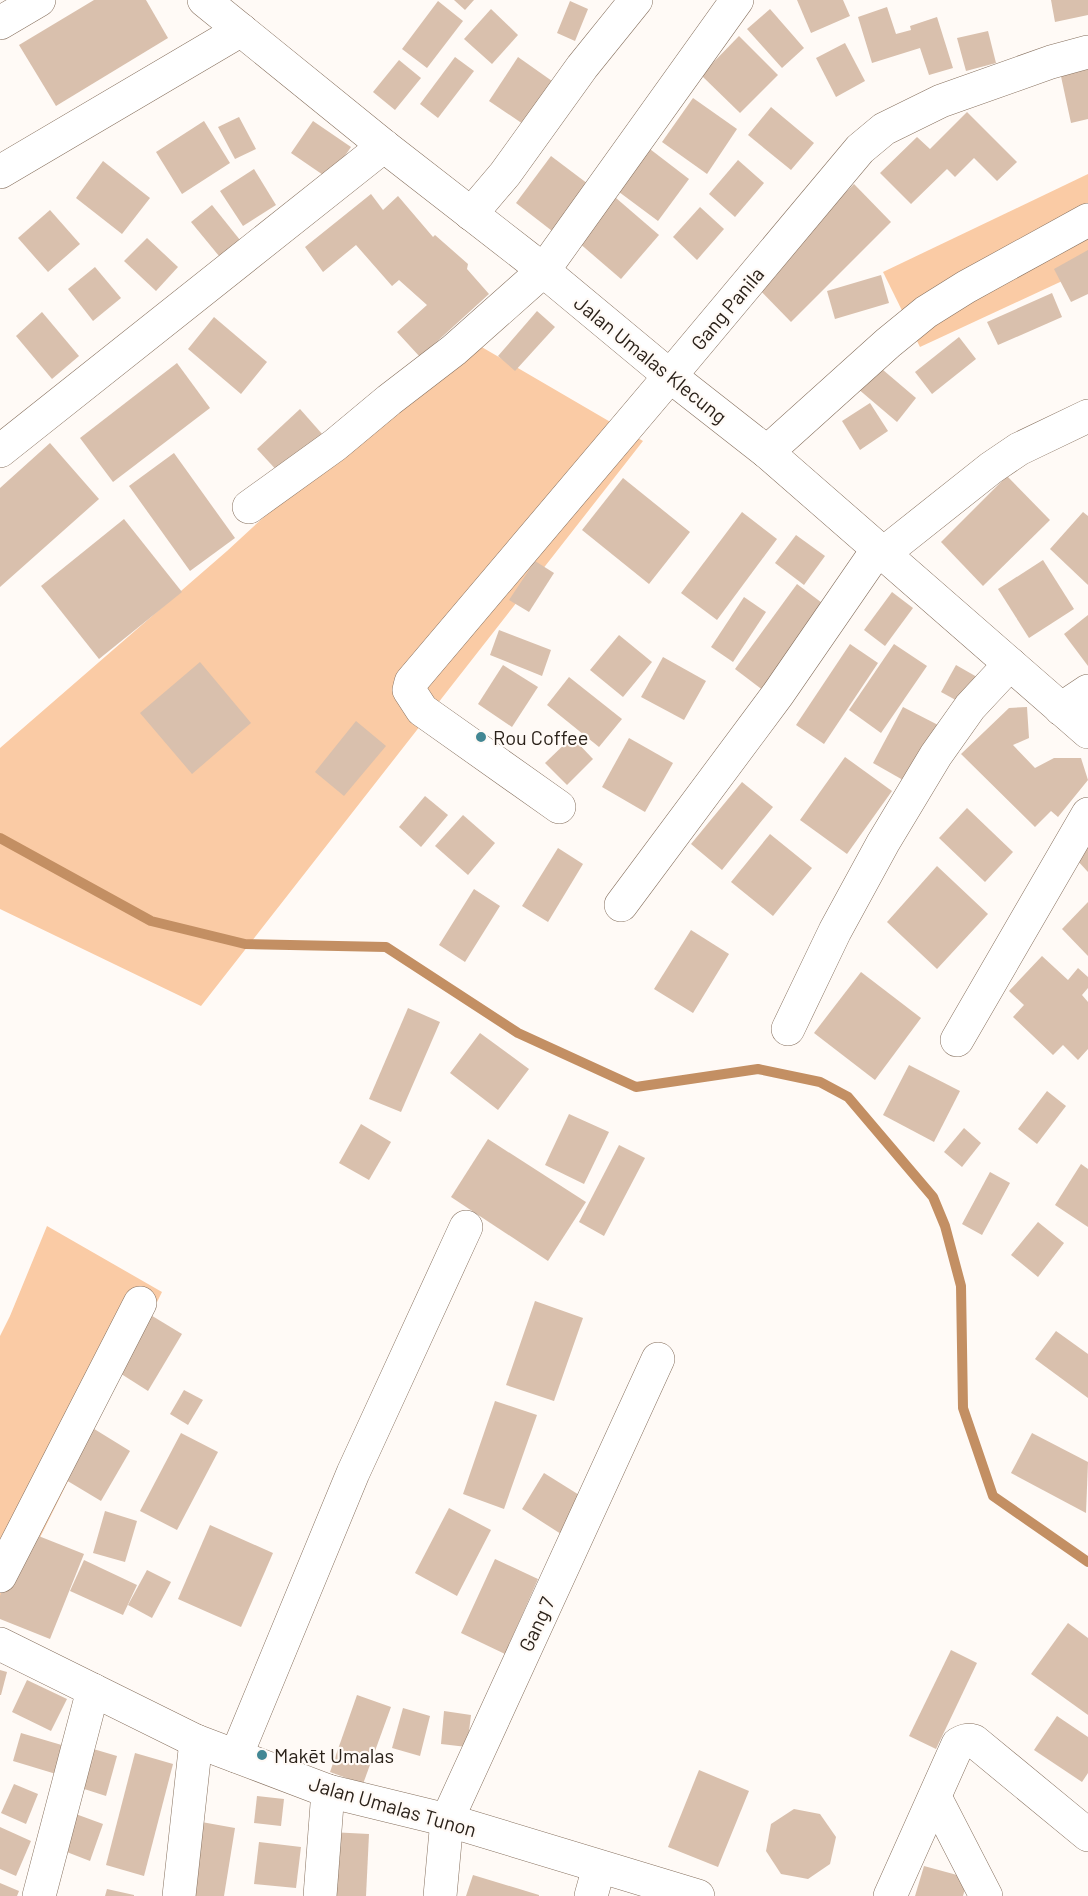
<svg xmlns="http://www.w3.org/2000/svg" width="1088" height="1896" viewBox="0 0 1088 1896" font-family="Barlow,sans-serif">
	<rect width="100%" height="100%" fill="#fffaf6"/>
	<!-- green -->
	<g fill="#facba5">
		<path d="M 1088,174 L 1088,269 L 920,347 L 883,272 Z"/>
		<path d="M 461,335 L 643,441 L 201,1006 L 0,909 L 0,748 L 227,551 Z"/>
		<path d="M 47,1226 L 162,1292 L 0,1618 L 0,1336 L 10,1316 Z"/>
	</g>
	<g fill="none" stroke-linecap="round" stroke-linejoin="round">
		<!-- stream -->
		<path stroke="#c38f63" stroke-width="10" d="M 0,838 L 151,921 L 245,944 L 386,947 L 518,1033 L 636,1087 L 758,1069 L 820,1082 L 848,1097 L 933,1197 L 945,1226 L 961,1286 L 963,1408 L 993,1496 L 1088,1562"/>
	</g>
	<!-- building -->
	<g fill="#d9c0ad">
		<path d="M 94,0 L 146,0 L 168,38 L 56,106 L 19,45 Z"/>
		<path d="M 454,0 L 474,0 L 465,10 Z"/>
		<path d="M 797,0 L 843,0 L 850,16 L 811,33 Z"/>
		<path d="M 1051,0 L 1088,0 L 1088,15 L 1055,22 Z"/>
		<path d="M 438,1 L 463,21 L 427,68 L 402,49 Z"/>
		<path d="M 570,1 L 588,9 L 575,41 L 557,33 Z"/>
		<path d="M 887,7 L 896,34 L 911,30 L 910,26 L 937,17 L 953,68 L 929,75 L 920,48 L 872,63 L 858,17 Z"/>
		<path d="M 491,9 L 518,35 L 492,64 L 464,39 Z"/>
		<path d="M 770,9 L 804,48 L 782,68 L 747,29 Z"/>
		<path d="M 988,31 L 996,63 L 966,71 L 957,38 Z"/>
		<path d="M 739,36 L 778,75 L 740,113 L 701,75 Z"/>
		<path d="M 845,43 L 865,81 L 836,97 L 816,58 Z"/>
		<path d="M 455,57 L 474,71 L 438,118 L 420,104 Z"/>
		<path d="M 518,57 L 552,81 L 523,124 L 489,101 Z"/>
		<path d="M 399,60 L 421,78 L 395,110 L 373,92 Z"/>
		<path d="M 1088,60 L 1088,119 L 1071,123 L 1059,67 Z"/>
		<path d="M 693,98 L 737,129 L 707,174 L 662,142 Z"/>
		<path d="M 771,107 L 814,143 L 791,170 L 748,135 Z"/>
		<path d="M 967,112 L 1017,162 L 997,181 L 974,158 L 955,177 L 947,169 L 911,204 L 880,173 L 917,137 L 930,149 Z"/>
		<path d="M 239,117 L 256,149 L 235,159 L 218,127 Z"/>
		<path d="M 204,121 L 230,163 L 182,194 L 156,152 Z"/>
		<path d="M 313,121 L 351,147 L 329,179 L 291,153 Z"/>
		<path d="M 646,146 L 689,179 L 658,221 L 615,189 Z"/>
		<path d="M 551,156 L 592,187 L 556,234 L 516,203 Z"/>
		<path d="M 738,160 L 764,183 L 735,217 L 709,194 Z"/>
		<path d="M 103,161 L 150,198 L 122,234 L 76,198 Z"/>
		<path d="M 254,169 L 276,205 L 243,226 L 220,191 Z"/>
		<path d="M 854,184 L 891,222 L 791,322 L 754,284 Z"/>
		<path d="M 371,194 L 383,210 L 398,196 L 433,237 L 435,235 L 468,264 L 467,269 L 489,294 L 420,357 L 397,332 L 427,305 L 399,280 L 392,286 L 356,245 L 323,272 L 305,247 Z"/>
		<path d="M 616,198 L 659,235 L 621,279 L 578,242 Z"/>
		<path d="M 212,205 L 240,240 L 219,256 L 191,222 Z"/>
		<path d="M 700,207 L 724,229 L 697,260 L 673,237 Z"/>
		<path d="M 50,210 L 80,244 L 48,272 L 18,238 Z"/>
		<path d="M 147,238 L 178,267 L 156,291 L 124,261 Z"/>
		<path d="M 1088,250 L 1088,294 L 1071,302 L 1054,269 Z"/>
		<path d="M 95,267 L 121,298 L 93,321 L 68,289 Z"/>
		<path d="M 881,275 L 889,303 L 835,319 L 827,291 Z"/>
		<path d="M 1052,293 L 1062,317 L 998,345 L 987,322 Z"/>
		<path d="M 537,311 L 555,327 L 515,371 L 498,356 Z"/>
		<path d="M 42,312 L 79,356 L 52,379 L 16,336 Z"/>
		<path d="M 214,317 L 267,362 L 241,394 L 188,349 Z"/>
		<path d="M 959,337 L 976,359 L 932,394 L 915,372 Z"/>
		<path d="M 177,363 L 210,408 L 113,482 L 80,438 Z"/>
		<path d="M 876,364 L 916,398 L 897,422 L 857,388 Z"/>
		<path d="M 870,403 L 888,431 L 860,450 L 842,421 Z"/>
		<path d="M 300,409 L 323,435 L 280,474 L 257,449 Z"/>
		<path d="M 50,443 L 99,499 L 0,587 L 0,488 Z"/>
		<path d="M 174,453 L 235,538 L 190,571 L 129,486 Z"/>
		<path d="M 1007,476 L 1050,520 L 983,586 L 941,542 Z"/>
		<path d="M 623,478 L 690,532 L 649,584 L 582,530 Z"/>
		<path d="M 742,512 L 777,539 L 717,620 L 681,593 Z"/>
		<path d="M 1083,512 L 1088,516 L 1088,585 L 1050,549 Z"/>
		<path d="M 124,519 L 182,592 L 99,659 L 41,586 Z"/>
		<path d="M 796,535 L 825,556 L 804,585 L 775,563 Z"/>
		<path d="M 1043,560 L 1074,609 L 1029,638 L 998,589 Z"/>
		<path d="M 535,561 L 554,573 L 529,612 L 509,600 Z"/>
		<path d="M 797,584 L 830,609 L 768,694 L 735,669 Z"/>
		<path d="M 892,592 L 913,608 L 885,646 L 864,630 Z"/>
		<path d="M 744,597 L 766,612 L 733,662 L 711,647 Z"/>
		<path d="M 1088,615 L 1088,666 L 1064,634 Z"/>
		<path d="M 499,630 L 551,650 L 542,676 L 490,655 Z"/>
		<path d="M 619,635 L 652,662 L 623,697 L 590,670 Z"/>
		<path d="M 850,644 L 878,663 L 824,744 L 796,725 Z"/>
		<path d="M 894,644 L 927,666 L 881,733 L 849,710 Z"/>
		<path d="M 663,657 L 706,681 L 684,720 L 641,697 Z"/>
		<path d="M 200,662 L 251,723 L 192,774 L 140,713 Z"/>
		<path d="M 503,665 L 538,687 L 512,727 L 478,704 Z"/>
		<path d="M 956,665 L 977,677 L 963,704 L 941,692 Z"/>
		<path d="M 569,677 L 622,719 L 599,747 L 547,705 Z"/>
		<path d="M 903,707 L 942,727 L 910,784 L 873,763 Z"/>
		<path d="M 1027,707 L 1029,738 L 1013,745 L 1035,768 L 1054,758 L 1081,758 L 1088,780 L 1058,817 L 1051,811 L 1035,827 L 961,754 L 1009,708 Z"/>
		<path d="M 356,721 L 386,746 L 344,796 L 315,772 Z"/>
		<path d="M 572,737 L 593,759 L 567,785 L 545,763 Z"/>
		<path d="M 629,738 L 673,763 L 645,812 L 602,787 Z"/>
		<path d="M 845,757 L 892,791 L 847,854 L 800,820 Z"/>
		<path d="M 742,782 L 773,807 L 722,870 L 691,844 Z"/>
		<path d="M 425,796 L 448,815 L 421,847 L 399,827 Z"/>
		<path d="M 967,808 L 1013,852 L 985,882 L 939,838 Z"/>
		<path d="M 463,815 L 495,843 L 468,875 L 435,846 Z"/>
		<path d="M 770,834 L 812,868 L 773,916 L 731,882 Z"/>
		<path d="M 1088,846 L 1088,872 L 1075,858 Z"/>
		<path d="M 558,848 L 583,864 L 548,922 L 522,906 Z"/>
		<path d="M 937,866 L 988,914 L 937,969 L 887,922 Z"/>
		<path d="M 474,889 L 500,906 L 465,962 L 439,945 Z"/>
		<path d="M 1088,902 L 1088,956 L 1062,929 Z"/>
		<path d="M 691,930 L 729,954 L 693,1013 L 654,989 Z"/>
		<path d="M 1042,956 L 1068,980 L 1078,968 L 1088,977 L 1088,988 L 1082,995 L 1088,1002 L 1088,1049 L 1078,1060 L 1063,1045 L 1053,1055 L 1013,1017 L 1024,1005 L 1009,991 Z"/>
		<path d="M 861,972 L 921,1018 L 875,1080 L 814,1033 Z"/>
		<path d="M 408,1008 L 440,1022 L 401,1112 L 369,1099 Z"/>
		<path d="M 480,1033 L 529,1069 L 498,1110 L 450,1073 Z"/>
		<path d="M 909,1065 L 960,1091 L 934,1142 L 883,1115 Z"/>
		<path d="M 1047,1091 L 1066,1106 L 1037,1144 L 1018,1129 Z"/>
		<path d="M 569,1114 L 609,1132 L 584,1184 L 545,1165 Z"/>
		<path d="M 361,1124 L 391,1142 L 369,1180 L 339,1163 Z"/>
		<path d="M 964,1128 L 981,1143 L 962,1167 L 944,1152 Z"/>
		<path d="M 488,1139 L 586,1202 L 548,1261 L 451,1197 Z"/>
		<path d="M 619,1145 L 645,1158 L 604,1236 L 579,1222 Z"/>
		<path d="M 1081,1164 L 1088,1169 L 1088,1227 L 1055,1205 Z"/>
		<path d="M 990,1172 L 1010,1183 L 982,1235 L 962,1224 Z"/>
		<path d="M 1038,1222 L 1064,1243 L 1038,1277 L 1011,1255 Z"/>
		<path d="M 535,1301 L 583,1318 L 554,1401 L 506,1385 Z"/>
		<path d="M 149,1314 L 182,1334 L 148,1391 L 115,1370 Z"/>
		<path d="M 1056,1331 L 1088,1354 L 1088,1398 L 1035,1359 Z"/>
		<path d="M 184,1390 L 203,1400 L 188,1425 L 170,1414 Z"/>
		<path d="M 495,1401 L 537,1415 L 504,1509 L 463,1494 Z"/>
		<path d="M 91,1427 L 130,1451 L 101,1501 L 61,1477 Z"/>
		<path d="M 181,1433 L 218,1452 L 177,1530 L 140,1511 Z"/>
		<path d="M 1032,1433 L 1088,1462 L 1086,1513 L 1011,1473 Z"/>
		<path d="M 544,1473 L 584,1498 L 561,1534 L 522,1509 Z"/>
		<path d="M 449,1508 L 491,1530 L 457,1596 L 415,1573 Z"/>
		<path d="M 105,1511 L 137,1521 L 125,1562 L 93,1553 Z"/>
		<path d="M 210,1525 L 273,1553 L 241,1627 L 178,1599 Z"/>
		<path d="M 26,1531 L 84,1554 L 50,1639 L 0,1619 L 0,1596 Z"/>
		<path d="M 495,1559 L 538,1579 L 505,1654 L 461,1633 Z"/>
		<path d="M 84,1560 L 137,1585 L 123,1615 L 70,1591 Z"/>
		<path d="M 147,1570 L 171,1582 L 152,1618 L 128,1605 Z"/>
		<path d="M 1068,1623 L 1088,1638 L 1088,1715 L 1031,1674 Z"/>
		<path d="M 951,1650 L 977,1663 L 936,1749 L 909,1736 Z"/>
		<path d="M 0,1670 L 7,1672 L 1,1695 L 0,1695 Z"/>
		<path d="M 27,1680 L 67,1699 L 51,1731 L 12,1712 Z"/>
		<path d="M 357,1695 L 391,1707 L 363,1784 L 330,1772 Z"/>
		<path d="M 403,1708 L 430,1716 L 420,1756 L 392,1748 Z"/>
		<path d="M 444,1711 L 471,1715 L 467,1747 L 441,1744 Z"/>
		<path d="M 1057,1716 L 1088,1737 L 1088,1773 L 1082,1782 L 1034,1750 Z"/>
		<path d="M 21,1733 L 65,1746 L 56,1774 L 13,1761 Z"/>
		<path d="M 90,1748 L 117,1756 L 106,1796 L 78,1787 Z"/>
		<path d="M 135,1753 L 173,1764 L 144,1876 L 106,1865 Z"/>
		<path d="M 699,1770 L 749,1791 L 718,1867 L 668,1847 Z"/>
		<path d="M 14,1784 L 38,1794 L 26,1824 L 1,1813 Z"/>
		<path d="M 257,1796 L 284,1799 L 281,1826 L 254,1823 Z"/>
		<path d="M 794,1809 L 820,1814 L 836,1837 L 830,1864 L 808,1879 L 781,1874 L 766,1851 L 771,1824 Z"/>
		<path d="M 73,1813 L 103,1824 L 90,1861 L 59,1849 Z"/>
		<path d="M 196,1821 L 235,1828 L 224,1896 L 184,1896 Z"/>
		<path d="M 0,1827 L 31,1841 L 16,1876 L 0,1869 Z"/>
		<path d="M 330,1832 L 369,1834 L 366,1896 L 328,1896 Z"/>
		<path d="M 259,1842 L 301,1847 L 296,1888 L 254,1884 Z"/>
		<path d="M 924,1866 L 968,1878 L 963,1896 L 915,1896 Z"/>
		<path d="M 473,1875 L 539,1895 L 539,1896 L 466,1896 Z"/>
		<path d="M 0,1883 L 19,1891 L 17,1896 L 0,1896 Z"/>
		<path d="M 107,1889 L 134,1895 L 134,1896 L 105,1896 Z"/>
	</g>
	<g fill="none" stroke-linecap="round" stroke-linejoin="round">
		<defs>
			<g id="minor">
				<path d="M 204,0 L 384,146 L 528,258 L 670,376 L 767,452 L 1088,732"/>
				<path d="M 0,23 L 39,0"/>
				<path d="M 0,172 L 241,30"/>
				<path d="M 471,214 L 505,174 L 582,67 L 636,0"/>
				<path d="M 0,451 L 384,146"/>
				<path d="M 767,452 L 888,343 L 926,312 L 966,287 L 1088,220"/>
				<path d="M 249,507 L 335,445 L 389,400 L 454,350 L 543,271 L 737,0"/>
				<path d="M 884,553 L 991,468 L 1019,449 L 1088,416"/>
				<path d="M 1061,709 L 1088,691"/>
				<path d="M 559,807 L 422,710 L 409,690 L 411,682 L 670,376 L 860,149 L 884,129 L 941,101 L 1051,62 L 1088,52"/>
				<path d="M 621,905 L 778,694 L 878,549"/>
				<path d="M 788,1029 L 835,931 L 883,843 L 936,755 L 970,707 L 1010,664"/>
				<path d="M 957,1040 L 1088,814"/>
				<path d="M 0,1576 L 140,1303"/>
				<path d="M 0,1644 L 196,1741 L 328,1791 L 447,1820 L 698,1896"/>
				<path d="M 236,1756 L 353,1473 L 466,1227"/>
				<path d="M 935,1797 L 986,1896"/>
				<path d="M 39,1896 L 93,1690"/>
				<path d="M 179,1896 L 196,1741"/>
				<path d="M 320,1896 L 328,1791"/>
				<path d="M 440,1896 L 447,1820 L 658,1359"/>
				<path d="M 591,1896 L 599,1867"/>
				<path d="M 890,1896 L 958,1744 C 963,1741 967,1739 974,1741 L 1088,1835"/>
			</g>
		</defs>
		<!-- minor casing -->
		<use href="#minor" stroke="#86705e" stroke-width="34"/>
		<!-- minor -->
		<use href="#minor" stroke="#fff" stroke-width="33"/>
	</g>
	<!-- markers -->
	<g fill="#428794" stroke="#fffaf6" stroke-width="2">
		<circle cx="481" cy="737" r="6"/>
		<circle cx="262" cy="1755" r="6"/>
	</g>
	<g text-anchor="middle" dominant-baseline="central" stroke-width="4.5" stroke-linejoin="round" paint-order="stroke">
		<!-- street labels -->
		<g font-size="20" fill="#2a2119" stroke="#fffaf6">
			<text transform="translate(727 308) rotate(-50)">Gang Panila</text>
			<text transform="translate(651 359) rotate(39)">Jalan Umalas Klecung</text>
			<text transform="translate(536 1624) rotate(-65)">Gang 7</text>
			<text transform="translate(393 1806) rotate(16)">Jalan Umalas Tunon</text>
		</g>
		<!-- poi labels -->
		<g font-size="20" fill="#2a2119" stroke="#fffaf6" text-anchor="start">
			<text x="493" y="737">Rou Coffee</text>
			<text x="274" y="1755">Makēt Umalas</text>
		</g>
	</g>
</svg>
